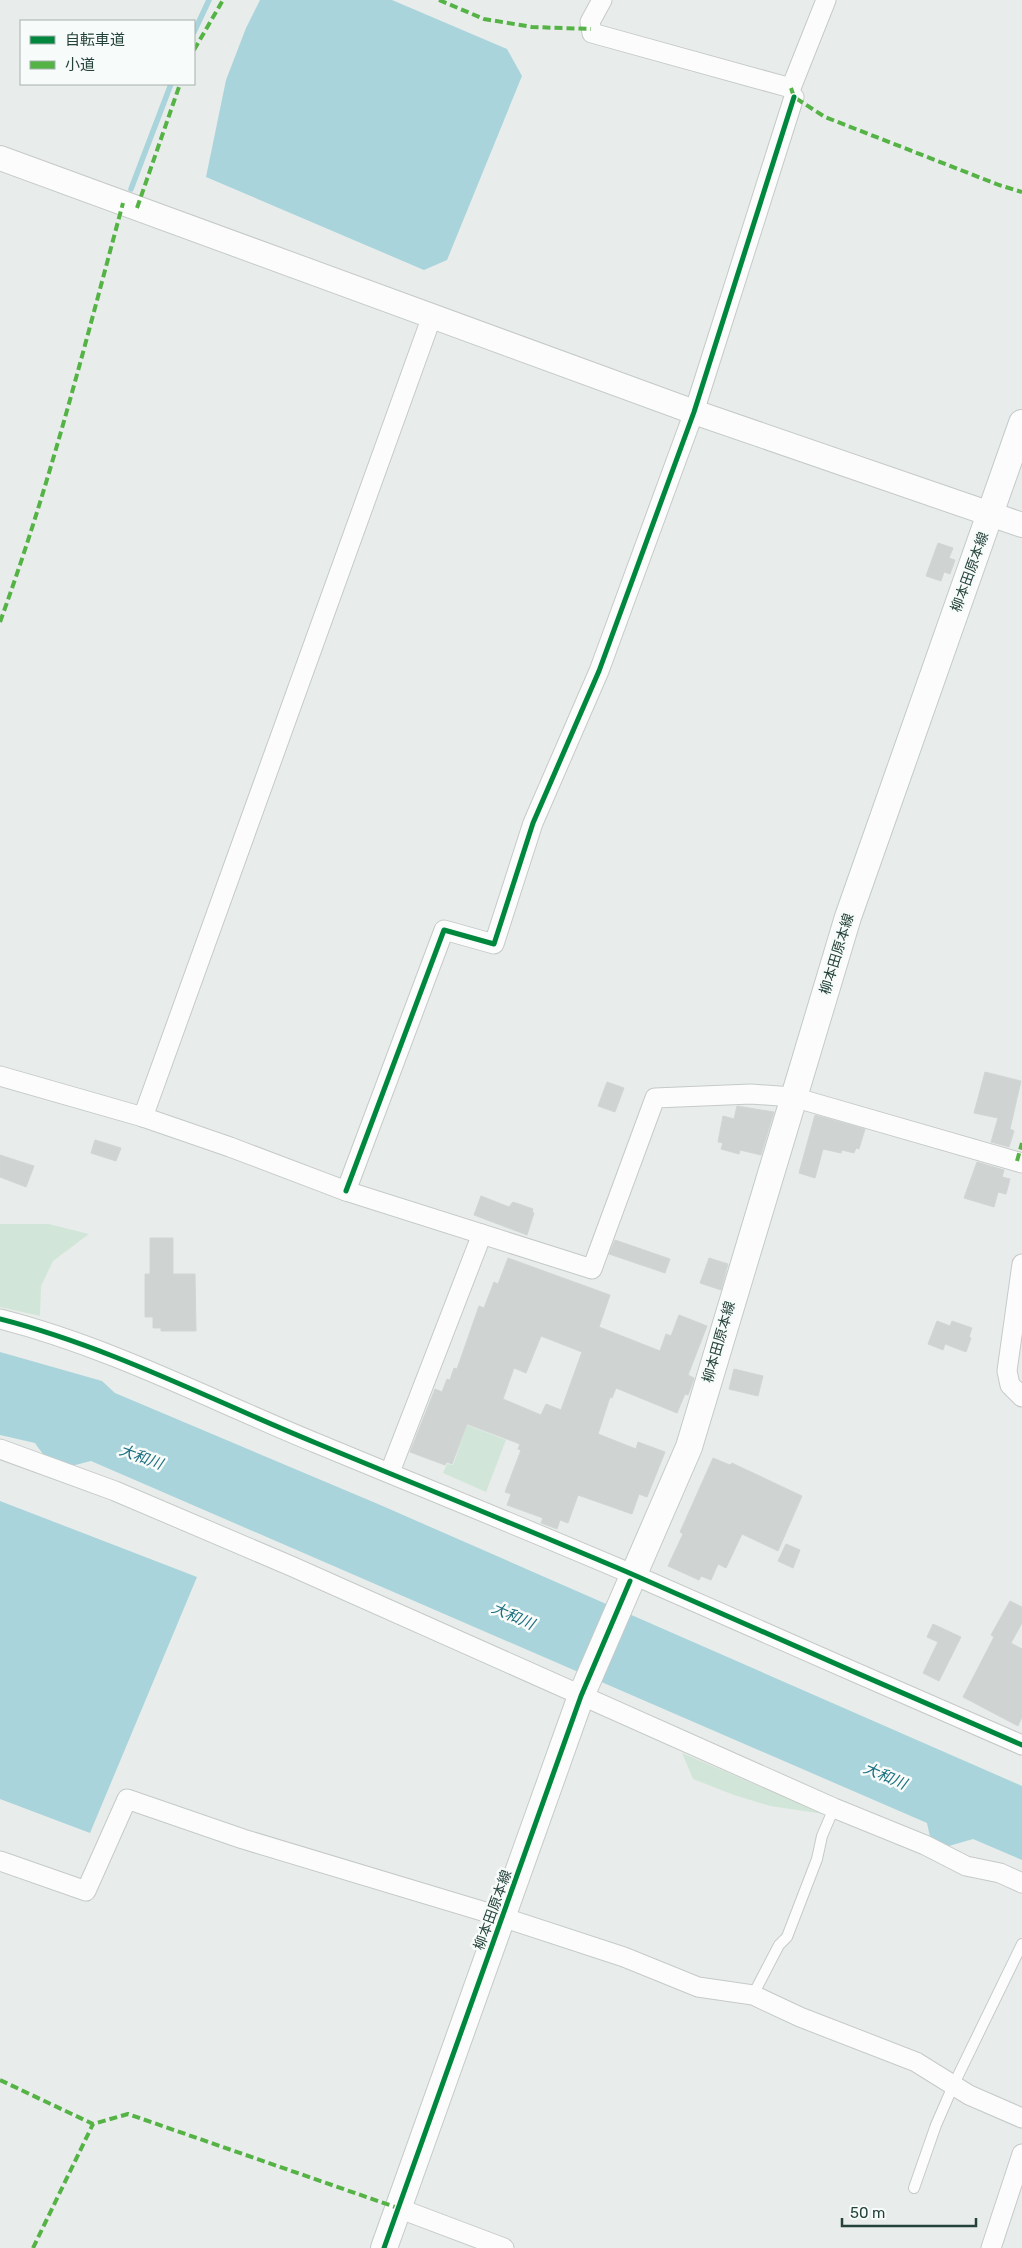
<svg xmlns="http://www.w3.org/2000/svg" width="1022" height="2248" viewBox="0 0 1022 2248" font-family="Rubik,'Noto Sans JP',sans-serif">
	<rect width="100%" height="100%" fill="#e8edeb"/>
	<!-- green -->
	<g fill="#d1e6d8">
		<path d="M 0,1224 L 49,1224 L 89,1234 L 53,1261 L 41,1286 L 40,1316 L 0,1307 Z"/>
		<path d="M 467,1425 L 506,1440 L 486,1492 L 443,1473 L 447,1464 L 453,1465 Z"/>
		<path d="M 682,1753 L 824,1814 L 770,1806 L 734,1795 L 693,1779 Z"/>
	</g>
	<!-- water -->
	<g fill="#a9d4db">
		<path d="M 260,0 L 392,0 L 507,49 L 522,76 L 447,260 L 424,270 L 206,177 L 226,80 L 246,28 Z"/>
		<path d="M 0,1352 L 102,1381 L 115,1393 L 378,1504 L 1022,1786 L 1022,1860 L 973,1839 L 949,1846 L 930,1837 L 927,1823 L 91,1461 C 61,1469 54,1471 35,1443 L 0,1435 Z"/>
		<path d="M 0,1501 L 197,1577 L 90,1833 L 0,1799 Z"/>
	</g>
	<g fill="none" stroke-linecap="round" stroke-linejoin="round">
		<!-- stream -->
		<g stroke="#a9d4db" stroke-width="5.5">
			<path d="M 194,32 L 209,0"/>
			<path d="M 131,189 L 171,84"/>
		</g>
	</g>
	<!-- building -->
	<g fill="#cfd4d2" stroke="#d1d6d4" fill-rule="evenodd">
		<path d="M 938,543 L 953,548 L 949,558 L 955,560 L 950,574 L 944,572 L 941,581 L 926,576 Z"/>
		<path d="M 985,1072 L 1021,1081 L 1010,1129 L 1014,1131 L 1009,1147 L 991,1142 L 998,1118 L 974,1113 Z"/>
		<path d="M 607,1082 L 624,1088 L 615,1112 L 598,1106 Z"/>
		<path d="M 737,1106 L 774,1112 L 761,1155 L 740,1150 L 739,1154 L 721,1149 L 723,1143 L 718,1142 L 723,1116 L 734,1119 Z"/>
		<path d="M 815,1115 L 865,1129 L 859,1149 L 856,1148 L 854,1153 L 842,1150 L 841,1153 L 823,1149 L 815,1178 L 799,1173 Z"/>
		<path d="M 95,1140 L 121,1148 L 116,1161 L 91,1153 Z"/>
		<path d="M 0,1155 L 34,1166 L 26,1187 L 0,1177 Z"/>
		<path d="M 977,1162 L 1004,1170 L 1002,1177 L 1010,1179 L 1006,1194 L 998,1192 L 994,1207 L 964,1198 Z"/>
		<path d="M 481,1196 L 509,1207 L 513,1202 L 533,1209 L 532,1212 L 534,1213 L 527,1235 L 474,1215 Z"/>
		<path d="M 150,1238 L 173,1238 L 173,1274 L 195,1274 L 196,1331 L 161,1331 L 161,1328 L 153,1328 L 153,1317 L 145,1317 L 145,1274 L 150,1274 Z"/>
		<path d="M 615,1240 L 670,1259 L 665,1273 L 609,1254 Z"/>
		<path d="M 508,1258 L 610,1295 L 599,1327 L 660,1351 L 666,1334 L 671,1336 L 679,1315 L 707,1326 L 688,1375 L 694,1378 L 694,1379 L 688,1395 L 685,1394 L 677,1413 L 616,1388 L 612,1398 L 610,1397 L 598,1434 L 636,1449 L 638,1442 L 665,1452 L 647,1497 L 639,1494 L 632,1514 L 578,1495 L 568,1523 L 560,1520 L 557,1529 L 541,1523 L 543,1518 L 507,1505 L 511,1494 L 505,1492 L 521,1450 L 518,1449 L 520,1444 L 467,1424 L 452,1464 L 447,1462 L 445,1465 L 410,1452 L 435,1389 L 442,1392 L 447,1379 L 450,1380 L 454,1368 L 457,1369 L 479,1306 L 484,1308 L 494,1282 L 498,1284 ZM 541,1336 L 582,1352 L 561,1410 L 546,1404 L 541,1415 L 503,1399 L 514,1368 L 526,1373 Z"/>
		<path d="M 709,1258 L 728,1264 L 721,1290 L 700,1283 Z"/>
		<path d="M 937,1321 L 950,1326 L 952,1321 L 972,1328 L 969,1337 L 971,1338 L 966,1352 L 945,1344 L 943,1350 L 928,1344 Z"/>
		<path d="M 734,1369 L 763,1376 L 758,1396 L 729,1389 Z"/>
		<path d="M 713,1458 L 730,1465 L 732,1463 L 802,1496 L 778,1551 L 742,1534 L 726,1568 L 718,1564 L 711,1580 L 701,1576 L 699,1580 L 668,1566 L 683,1534 L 680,1532 Z"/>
		<path d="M 786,1544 L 800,1550 L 793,1568 L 778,1561 Z"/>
		<path d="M 1010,1601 L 1022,1607 L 1022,1623 L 1011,1643 L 1022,1649 L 1022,1717 L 1018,1726 L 963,1697 L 994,1637 L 991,1635 Z"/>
		<path d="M 933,1624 L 961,1637 L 939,1681 L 923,1673 L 938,1642 L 927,1637 Z"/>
	</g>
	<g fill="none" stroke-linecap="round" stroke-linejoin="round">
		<defs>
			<g id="service">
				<path d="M 753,1995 L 779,1945 L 787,1937 L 817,1859 L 822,1836 L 834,1808"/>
				<path d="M 914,2188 L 936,2125 L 953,2086 L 1022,1944"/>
			</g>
			<g id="minor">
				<path d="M 602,0 L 590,22 L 592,33 L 791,88 L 826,0"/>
				<path d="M 0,1076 L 143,1117 L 230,1147 L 346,1191 L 592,1269 L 655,1098 L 751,1094 L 793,1097 L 1022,1163"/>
				<path d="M 143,1117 L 432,316"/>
				<path d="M 346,1191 L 444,930 L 494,944 L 533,823 L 599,671 L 694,412 L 794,97"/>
				<path d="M 1022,1264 L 1007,1371 L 1010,1385 L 1022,1397"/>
				<path d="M 0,1319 C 110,1347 211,1400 316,1443 C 422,1487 529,1530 634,1575 C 764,1632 892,1689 1022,1745"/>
				<path d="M 0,1449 L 115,1491 L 291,1566 L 834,1808 L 925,1845 L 966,1866 L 1000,1873 L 1022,1883"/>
				<path d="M 390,1472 L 482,1234"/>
				<path d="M 0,1861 L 86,1891 L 127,1799 L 243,1839 L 502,1917 L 624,1957 L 698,1987 L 753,1995 L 800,2017 L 916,2062 L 969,2095 L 1022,2118"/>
				<path d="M 398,2208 L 504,2248"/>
				<path d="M 991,2248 L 1022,2154"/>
			</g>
			<path id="tertiary" d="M 0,158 L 694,412 L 1022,525"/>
			<path id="secondary" d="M 384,2248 L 581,1696 L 689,1447 L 848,917 L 1022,423"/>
		</defs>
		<!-- service casing -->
		<use href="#service" stroke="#c5cac8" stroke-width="12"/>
		<!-- minor casing -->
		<use href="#minor" stroke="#c5cac8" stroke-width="21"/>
		<!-- tertiary casing -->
		<use href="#tertiary" stroke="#c5cac8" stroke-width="26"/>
		<!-- secondary casing -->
		<use href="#secondary" stroke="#c3cbc8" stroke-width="28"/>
		<!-- service -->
		<use href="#service" stroke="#fcfcfc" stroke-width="10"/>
		<!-- minor -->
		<use href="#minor" stroke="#fcfcfc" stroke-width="19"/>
		<!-- tertiary -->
		<use href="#tertiary" stroke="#fcfcfc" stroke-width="24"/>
		<!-- secondary -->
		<use href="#secondary" stroke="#fcfcfc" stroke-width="26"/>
		<!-- quiet -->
		<g stroke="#55b346" stroke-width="4" stroke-dasharray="8 4" stroke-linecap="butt">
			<path d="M 439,0 L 484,19 L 532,27 L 591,29"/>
			<path d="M 194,50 L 223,0"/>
			<path d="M 791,88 L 794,97 L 825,117 L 999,185 L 1022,192"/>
			<path d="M 137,208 L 180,84"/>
			<path d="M 0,622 C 50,485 85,344 123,203"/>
			<path d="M 1017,1161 L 1022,1143"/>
			<path d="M 0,2080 L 93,2124 L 128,2114 L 398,2208"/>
			<path d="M 33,2248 L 93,2124"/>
		</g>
		<defs>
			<g id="cycleway">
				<path d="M 346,1191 L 444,930 L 494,944 L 533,823 L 599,671 L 694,412 L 794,97"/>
				<path d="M 0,1319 C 110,1347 211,1400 316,1443 C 422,1487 529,1530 634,1575 C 764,1632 892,1689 1022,1745"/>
				<path d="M 384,2248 L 581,1696 L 630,1581"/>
			</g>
		</defs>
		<!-- cycleway casing -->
		<use href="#cycleway" stroke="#f7fbf9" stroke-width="8"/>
		<!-- cycleway -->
		<use href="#cycleway" stroke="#00873e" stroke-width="5"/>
	</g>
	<g text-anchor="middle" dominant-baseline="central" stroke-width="5" stroke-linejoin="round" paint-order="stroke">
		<!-- street labels -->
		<g font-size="14" fill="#24423a" stroke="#f7fbf9">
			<text transform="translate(970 572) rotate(-70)">柳本田原本線</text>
			<text transform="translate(837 954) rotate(-73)">柳本田原本線</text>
			<text transform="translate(719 1342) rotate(-74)">柳本田原本線</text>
			<text transform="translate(493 1910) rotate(-70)">柳本田原本線</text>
		</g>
		<!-- water labels -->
		<g font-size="15" font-style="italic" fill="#1c6f80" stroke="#f7fbf9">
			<text transform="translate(141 1457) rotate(20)">大和川</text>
			<text transform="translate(513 1616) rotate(24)">大和川</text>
			<text transform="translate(885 1776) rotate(23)">大和川</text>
		</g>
	</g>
	<!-- legend -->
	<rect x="20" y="20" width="175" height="65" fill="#f7fbf9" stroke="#a3b1ad"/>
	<rect x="30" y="36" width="25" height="8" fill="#00873e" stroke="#a3b1ad"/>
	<text x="65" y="45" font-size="15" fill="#24423a">自転車道</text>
	<rect x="30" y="61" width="25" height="8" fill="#55b346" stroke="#a3b1ad"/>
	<text x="65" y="70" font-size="15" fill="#24423a">小道</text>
	<!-- scale -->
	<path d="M842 2218v8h134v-8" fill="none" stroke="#24423a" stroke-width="2.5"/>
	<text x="850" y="2218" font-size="15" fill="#24423a" stroke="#f7fbf9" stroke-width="4" paint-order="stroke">50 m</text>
</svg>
